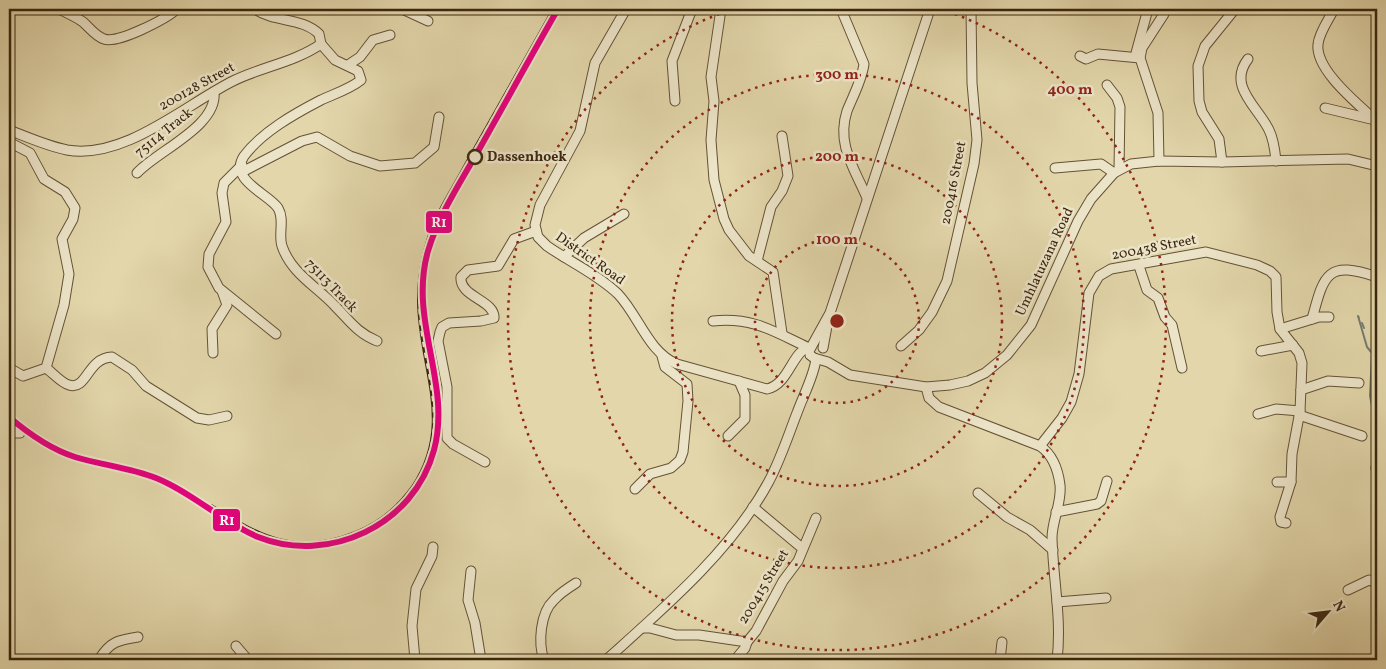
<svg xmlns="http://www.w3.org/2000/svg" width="1386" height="669" viewBox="0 0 1386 669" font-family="Vollkorn,serif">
	<rect width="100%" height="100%" fill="#e2d6aa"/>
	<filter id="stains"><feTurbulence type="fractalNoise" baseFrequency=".004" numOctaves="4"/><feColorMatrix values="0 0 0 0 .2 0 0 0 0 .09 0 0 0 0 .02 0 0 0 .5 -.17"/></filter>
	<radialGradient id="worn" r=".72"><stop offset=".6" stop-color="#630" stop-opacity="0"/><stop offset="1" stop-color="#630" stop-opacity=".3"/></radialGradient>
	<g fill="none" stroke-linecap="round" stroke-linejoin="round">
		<!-- stream -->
		<g stroke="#747c73" stroke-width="2">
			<path d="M 1359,318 L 1358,316 L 1367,347 L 1372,353 L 1370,396 L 1377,430"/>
			<path d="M 1362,323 L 1364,328"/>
			<path d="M 1377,454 L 1371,468 L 1377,485"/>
		</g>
		<defs>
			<g id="minor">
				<path d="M 59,9 C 67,13 76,17 83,22 C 90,28 95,36 104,39 C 118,44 166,19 177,9"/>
				<path d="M 402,9 L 428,21"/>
				<path d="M 626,9 L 595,63 L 580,131 L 540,205 L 535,225 L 538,237 L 547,246 C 570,262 597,274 618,294 C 639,316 648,352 677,364 L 767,389 C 790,384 792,349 811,347"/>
				<path d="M 721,9 L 711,77 L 714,101 L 711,140 L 714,180 L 724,219 L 729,230 L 749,256 L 773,272 L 782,333"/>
				<path d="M 841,9 L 864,64 C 862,80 853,96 847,111 C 836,145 855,169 867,198"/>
				<path d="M 1334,9 C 1329,19 1319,33 1318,44 C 1315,70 1358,104 1375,120"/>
				<path d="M 321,44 L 335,60 L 358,71 L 361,80 C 350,89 334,94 321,100 C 294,114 262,132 244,156 C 228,180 269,194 278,208 C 285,220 278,234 282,246 C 291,273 316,286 334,305 C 349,320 357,333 377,341"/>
				<path d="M 1136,53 L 1148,9"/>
				<path d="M 1080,56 L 1086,59 L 1098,54 L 1140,58"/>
				<path d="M 1248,59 C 1227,86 1258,107 1269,130 C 1274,140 1275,151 1276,161"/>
				<path d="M 348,65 L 360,57 L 373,40 L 390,35"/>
				<path d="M 1107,85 L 1117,98 L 1120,107 L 1119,169"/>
				<path d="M 675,101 L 672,61 L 692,9"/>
				<path d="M 1325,108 L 1375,120"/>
				<path d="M 9,130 C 27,137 47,146 67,150 C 124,160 185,105 233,81 C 261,67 295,62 321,44 L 319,34 C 302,17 275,23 255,9"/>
				<path d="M 9,142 L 30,153 L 44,179 L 65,192 L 75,208 L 73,219 L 62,239 L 69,274 L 64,305 L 46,368 L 23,376 L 9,368"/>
				<path d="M 1159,161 L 1158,113 L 1140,58 L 1142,48 L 1164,14"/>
				<path d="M 1222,162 L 1219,139 L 1202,112 L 1199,101 L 1198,66 L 1205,46 L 1235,9"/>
				<path d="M 242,165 L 224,183 L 222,193 L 226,222 L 209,254 L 208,267 L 219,288 L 276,334"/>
				<path d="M 1055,168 L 1101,164 L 1114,173"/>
				<path d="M 242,172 L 302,141 L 317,137 L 350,156 L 380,166 L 415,163 L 434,147 L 439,117"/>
				<path d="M 137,173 C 157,151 218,126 214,92"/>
				<path d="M 564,257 L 584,238 L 624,214"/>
				<path d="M 757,261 L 771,207 L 782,191 L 788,176 L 782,136"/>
				<path d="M 1139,266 L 1147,290 L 1158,298 L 1165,317 L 1172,325 L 1182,368"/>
				<path d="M 1312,319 C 1324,274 1327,260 1377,277"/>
				<path d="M 713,321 C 753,317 773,331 807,347"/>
				<path d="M 1280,329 L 1319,317 L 1329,317"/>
				<path d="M 901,346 L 919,330 L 932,312 L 947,281 L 974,164 L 977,140 L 972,83 L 971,9"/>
				<path d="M 823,348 L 827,326"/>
				<path d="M 809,351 L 830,313 L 930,9"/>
				<path d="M 1261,351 L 1293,345"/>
				<path d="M 213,353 L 212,329 L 227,305 L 222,291"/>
				<path d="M 810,355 L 814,358 L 828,362 L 850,375 L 926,387 L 950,385 L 968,381 L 985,373 L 1007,355 L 1031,325 L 1078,221 L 1091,199 L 1114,173 L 1131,164 L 1159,161 L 1222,162 L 1348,159 L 1377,166"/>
				<path d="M 46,368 C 53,373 61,383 69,385 C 87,391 87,358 112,357 L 132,370 L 146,386 L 197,418 L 209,420 L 227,416"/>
				<path d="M 926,387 L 929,398 L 939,407 L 1040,446 C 1053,455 1058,469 1060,485 C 1062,503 1052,520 1052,538 C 1053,579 1062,619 1057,660"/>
				<path d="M 1301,390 L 1328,381 L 1359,383"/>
				<path d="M 1258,414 L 1276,409 L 1300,411"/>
				<path d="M 1299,415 L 1362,436"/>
				<path d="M 9,433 L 20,433"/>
				<path d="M 728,436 L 745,419 L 745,395 L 739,381"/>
				<path d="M 1040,446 L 1062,418 L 1071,402 L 1079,374 L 1089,293 L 1099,276 L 1111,269 L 1206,252 L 1257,265 L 1270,271 L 1276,277 L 1277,312 L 1280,329 L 1299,353 L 1302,363 L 1300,411 L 1292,454 L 1291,482 L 1280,517 L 1281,522 L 1286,523"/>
				<path d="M 485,462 L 453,444 L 447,438 L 447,387 L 438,341 L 440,332 L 442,327 L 449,323 L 481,321 L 494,318 C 495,300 459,297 461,277 L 468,270 L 498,266 L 514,239 L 536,231"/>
				<path d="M 1277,482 L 1291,482"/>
				<path d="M 635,489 L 650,474 L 671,468 L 680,460 L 683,452 L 688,401 L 687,384 L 665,367 L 662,356"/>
				<path d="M 978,493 L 1007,517 L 1030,530 L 1053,550"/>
				<path d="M 753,507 L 802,548"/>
				<path d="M 1056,512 L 1097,504 L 1101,501 L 1107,481"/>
				<path d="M 471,571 L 468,600 L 475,623 L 481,660"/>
				<path d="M 1348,590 L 1369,580 L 1377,583"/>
				<path d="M 1057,602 L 1106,598"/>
				<path d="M 642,628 L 650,628 L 676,635 L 699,635 L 747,642 L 756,631 L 783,581 L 798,561 L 816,518"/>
				<path d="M 236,646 L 248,660"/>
				<path d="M 99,660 C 109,642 118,640 138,637"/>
				<path d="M 415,660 L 412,626 L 416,589 L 432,556 L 433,547"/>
				<path d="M 544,660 C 538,643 540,613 554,600 C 560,593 568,588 576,583"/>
				<path d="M 606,660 C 663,609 731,551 768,483 C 780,461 788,436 797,413 C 803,396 814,376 816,359"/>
				<path d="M 735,660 L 745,648 L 747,642"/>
				<path d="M 1000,660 L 1002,642"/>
			</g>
		</defs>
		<!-- minor casing -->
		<use href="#minor" stroke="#645236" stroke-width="11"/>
		<!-- minor -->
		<use href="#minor" stroke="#ece4c8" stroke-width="9"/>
		<defs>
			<path id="rail" d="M 211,506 C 260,537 296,557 355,533 C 379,524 398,508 413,487 C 456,423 419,367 419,300 C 419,280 422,260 428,241 C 436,213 454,188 467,163 C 496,111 525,60 554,9"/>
		</defs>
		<!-- rail casing -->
		<use href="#rail" stroke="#3a260f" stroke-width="4"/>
		<!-- rail -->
		<use href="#rail" stroke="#ece4c8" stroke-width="2" stroke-dasharray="5.5" stroke-linecap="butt"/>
		<defs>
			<path id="rail-1" d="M 9,417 C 29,434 50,449 75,457 C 102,465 130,468 156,478 C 193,493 222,522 258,537 C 329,565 414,525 434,450 C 452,384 408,320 428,251 C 439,214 462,180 481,146 C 507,100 532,54 558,9"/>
		</defs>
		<!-- rail-1 casing -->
		<use href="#rail-1" stroke="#ece4c8" stroke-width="10"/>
		<!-- rail-1 -->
		<use href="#rail-1" stroke="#e5007d" stroke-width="6"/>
	</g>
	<!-- distance rings -->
	<g fill="none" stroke="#8f2418" stroke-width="2.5" stroke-dasharray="2.5 5">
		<circle cx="837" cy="321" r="82"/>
		<circle cx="837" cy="321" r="165"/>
		<circle cx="837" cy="321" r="247"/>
		<path d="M941 9A329 329 0 1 1 733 9"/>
	</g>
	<!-- markers -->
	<circle fill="#ece4c8" stroke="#3a260f" stroke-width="2.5" cx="475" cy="157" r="7"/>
	<g text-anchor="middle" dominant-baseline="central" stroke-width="5" stroke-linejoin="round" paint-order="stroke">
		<!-- street labels -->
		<g font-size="14" fill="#3a260f" stroke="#ece4c8">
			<text transform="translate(197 87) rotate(-29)">200128 Street</text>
			<text transform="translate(164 133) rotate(-39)">75114 Track</text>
			<text transform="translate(954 183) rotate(-79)">200416 Street</text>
			<text transform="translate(1154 248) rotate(-11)">200438 Street</text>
			<text transform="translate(590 259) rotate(35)">District Road</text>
			<text transform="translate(1045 262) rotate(-65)">Umhlatuzana Road</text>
			<text transform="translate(331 286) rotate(46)">75113 Track</text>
			<text transform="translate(764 587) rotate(-59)">200415 Street</text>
		</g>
		<!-- stop labels -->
		<g font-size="14" font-weight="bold" fill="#3a260f" stroke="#ece4c8" text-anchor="start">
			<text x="487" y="157">Dassenhoek</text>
		</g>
	</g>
	<circle cx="837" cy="321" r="8" fill="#8f2418" stroke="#ece4c8" stroke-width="2.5"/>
	<g font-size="15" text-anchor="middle" font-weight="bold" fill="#8f2418" stroke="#ece4c8" stroke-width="5" stroke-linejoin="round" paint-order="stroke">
		<text x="837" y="79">300 m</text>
		<text x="1070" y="94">400 m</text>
		<text x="837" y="161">200 m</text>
		<text x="837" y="244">100 m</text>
	</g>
	<g stroke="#ece4c8" stroke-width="2">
		<rect x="425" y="210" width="28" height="24" rx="5" fill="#e5007d"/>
		<rect x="212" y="508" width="29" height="24" rx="5" fill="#e5007d"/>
	</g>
	<g font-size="14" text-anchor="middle" font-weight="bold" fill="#fff">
		<text x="439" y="227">R1</text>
		<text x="227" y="525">R1</text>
	</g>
	<!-- margin -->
	<rect width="1386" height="669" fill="none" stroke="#e2d6aa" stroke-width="30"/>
	<rect x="10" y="10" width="1366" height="649" fill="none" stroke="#3a260f" stroke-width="2.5"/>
	<rect x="15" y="15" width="1356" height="639" fill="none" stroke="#3a260f"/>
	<!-- north arrow -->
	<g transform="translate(1328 612) rotate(62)" stroke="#ece4c8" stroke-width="4" paint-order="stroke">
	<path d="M0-4L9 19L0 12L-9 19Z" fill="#3a260f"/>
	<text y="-8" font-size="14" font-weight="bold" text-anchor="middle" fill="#3a260f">N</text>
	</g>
	<rect width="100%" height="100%" filter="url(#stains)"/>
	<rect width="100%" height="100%" fill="url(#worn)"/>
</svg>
